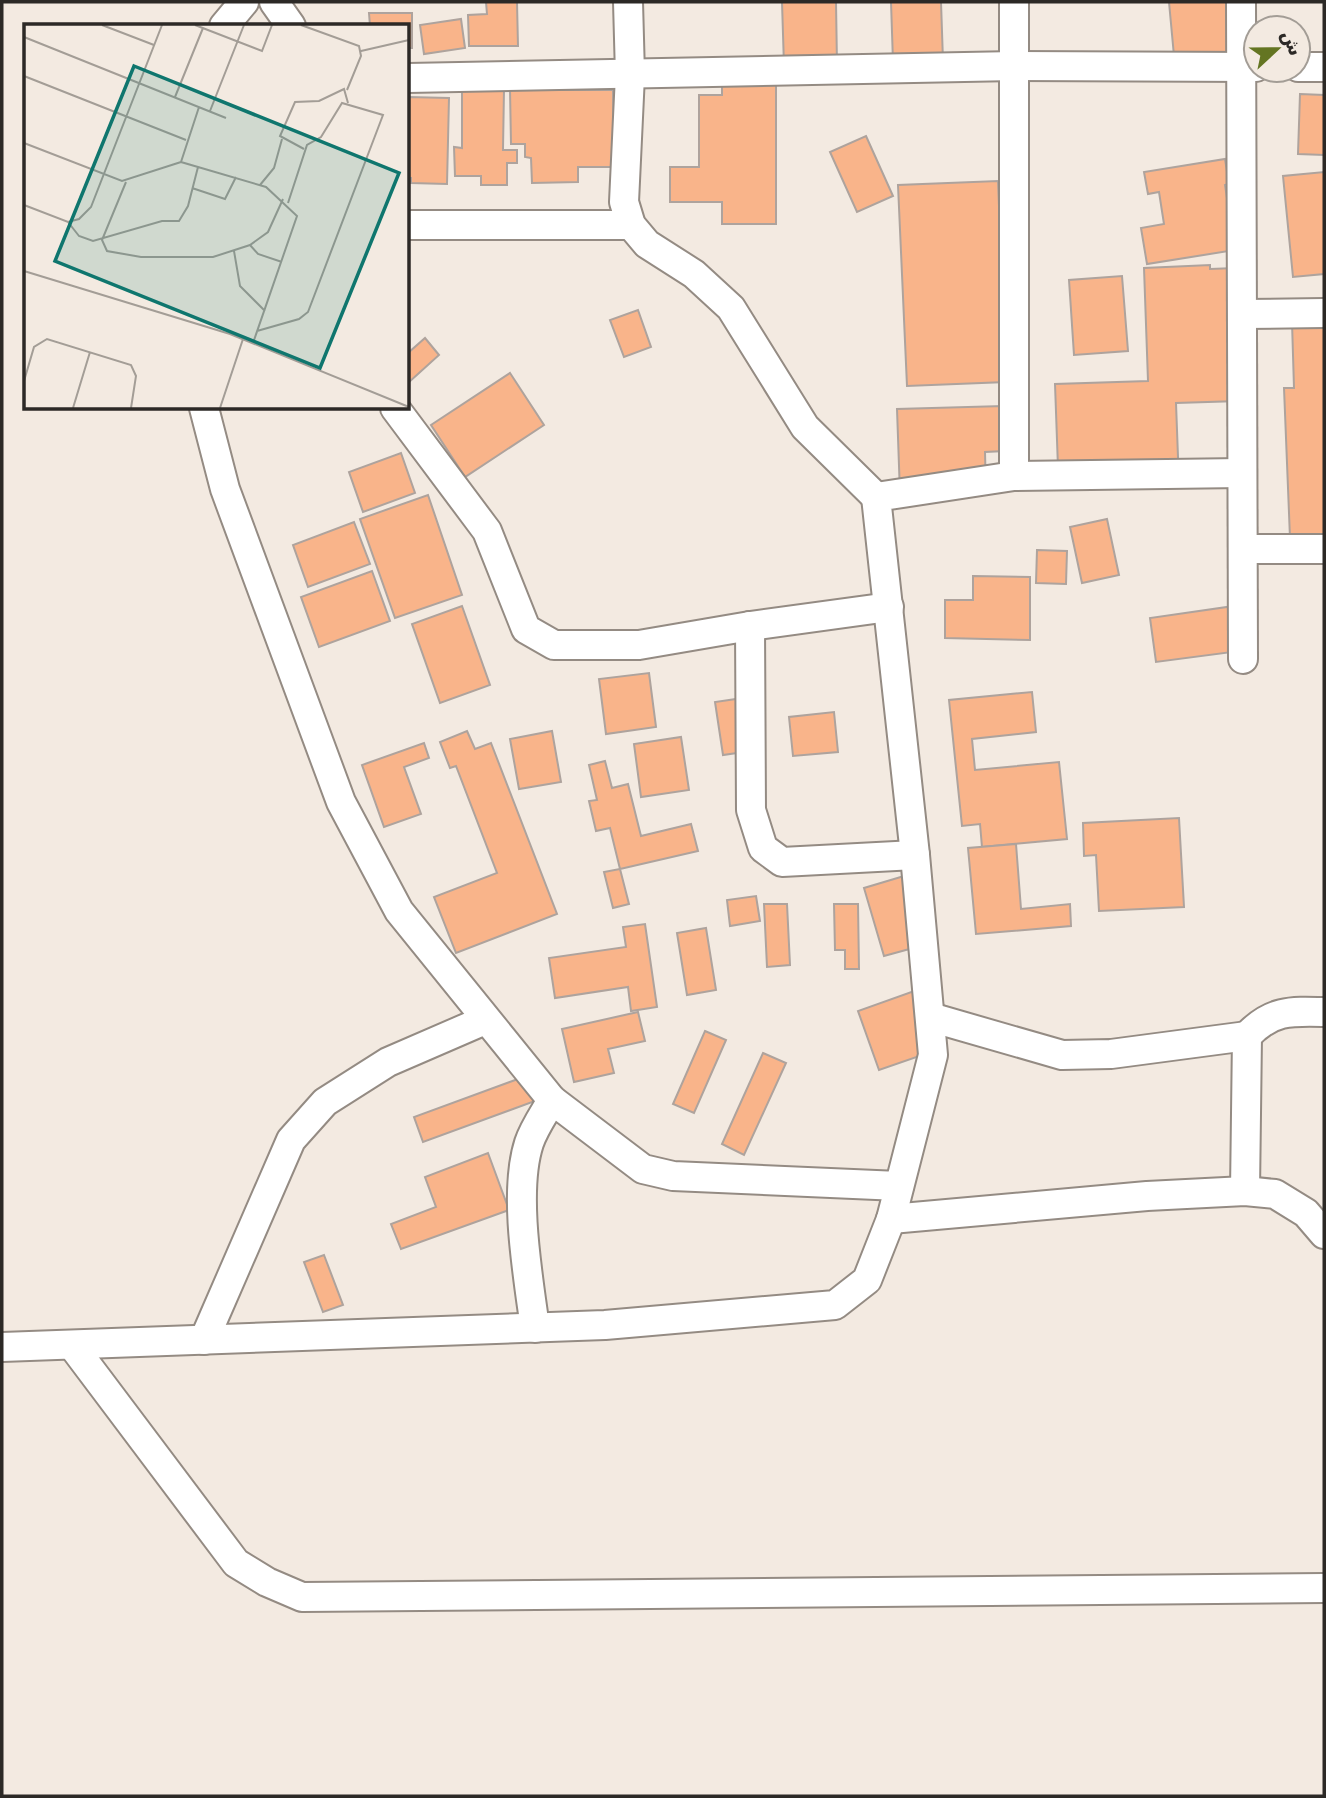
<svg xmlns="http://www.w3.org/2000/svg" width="1326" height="1798" viewBox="0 0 1326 1798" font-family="'DejaVu Sans','Noto Naskh Arabic',sans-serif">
	<rect width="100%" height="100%" fill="#f3eae1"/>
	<!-- building -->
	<g fill="#f9b48a" stroke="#aea39d" stroke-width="2">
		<path d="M 486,2 L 517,2 L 518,46 L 469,46 L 468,15 L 487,14 Z"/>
		<path d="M 782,2 L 836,2 L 837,65 L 784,66 Z"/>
		<path d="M 891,2 L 941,2 L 943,61 L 893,62 Z"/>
		<path d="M 1169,2 L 1228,2 L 1232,52 L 1174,56 Z"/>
		<path d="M 369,13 L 412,13 L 412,48 L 408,48 L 408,26 L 370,26 Z"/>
		<path d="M 461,19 L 465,48 L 424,54 L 420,25 Z"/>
		<path d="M 722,85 L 776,85 L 776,224 L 722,224 L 722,202 L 670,202 L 670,167 L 699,167 L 699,95 L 722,95 Z"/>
		<path d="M 462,89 L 504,89 L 503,150 L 517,150 L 517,163 L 507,163 L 507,185 L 481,185 L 481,176 L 455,176 L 454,147 L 462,148 Z"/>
		<path d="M 510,90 L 613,90 L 614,167 L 578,167 L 578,182 L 532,183 L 531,158 L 525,157 L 525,144 L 511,144 Z"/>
		<path d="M 1300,94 L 1324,95 L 1324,155 L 1298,154 Z"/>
		<path d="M 408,97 L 449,98 L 447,184 L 411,183 L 411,178 L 408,178 Z"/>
		<path d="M 866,136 L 893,196 L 857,212 L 830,152 Z"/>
		<path d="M 1225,159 L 1229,184 L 1225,185 L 1235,250 L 1147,264 L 1141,228 L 1164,224 L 1159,192 L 1148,194 L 1144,172 Z"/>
		<path d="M 1324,172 L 1324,274 L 1293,277 L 1283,176 Z"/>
		<path d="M 998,181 L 1006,382 L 907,386 L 898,185 Z"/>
		<path d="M 1210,265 L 1210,269 L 1235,268 L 1239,401 L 1176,403 L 1179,484 L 1058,468 L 1055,384 L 1148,381 L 1144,268 Z"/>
		<path d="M 1122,276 L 1128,351 L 1074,355 L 1069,280 Z"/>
		<path d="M 638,310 L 651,347 L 624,357 L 610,320 Z"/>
		<path d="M 1324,321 L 1324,537 L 1290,538 L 1284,388 L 1294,388 L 1292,322 Z"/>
		<path d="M 425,338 L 439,355 L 408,383 L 408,353 Z"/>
		<path d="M 510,373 L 544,425 L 465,477 L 431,425 Z"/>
		<path d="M 1003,406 L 1005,451 L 985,452 L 986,491 L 900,494 L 897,409 Z"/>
		<path d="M 401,453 L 415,493 L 363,512 L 349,472 Z"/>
		<path d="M 428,495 L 462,595 L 395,618 L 360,519 Z"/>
		<path d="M 1107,519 L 1119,575 L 1082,583 L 1070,527 Z"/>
		<path d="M 354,522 L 370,564 L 308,587 L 293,545 Z"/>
		<path d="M 1037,550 L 1067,551 L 1066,584 L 1036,583 Z"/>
		<path d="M 372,571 L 390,621 L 319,647 L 301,597 Z"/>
		<path d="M 973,576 L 1030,577 L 1030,640 L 945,638 L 945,600 L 973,600 Z"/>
		<path d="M 462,606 L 490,685 L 440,703 L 412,624 Z"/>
		<path d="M 1234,606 L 1240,651 L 1156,662 L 1150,618 Z"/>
		<path d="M 649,673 L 656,727 L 606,734 L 599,679 Z"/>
		<path d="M 1032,692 L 1036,732 L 972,739 L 975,770 L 1059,762 L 1067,839 L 982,847 L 980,824 L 962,826 L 949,700 Z"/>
		<path d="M 743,698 L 751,751 L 723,755 L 715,702 Z"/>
		<path d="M 834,712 L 838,752 L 793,756 L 789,717 Z"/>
		<path d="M 467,731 L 475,749 L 491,743 L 557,914 L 456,953 L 434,897 L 497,873 L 456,766 L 450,768 L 440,742 Z"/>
		<path d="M 552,731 L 561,782 L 519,789 L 510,739 Z"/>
		<path d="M 681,737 L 689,790 L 641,797 L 634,744 Z"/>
		<path d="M 424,743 L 429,758 L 404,767 L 421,814 L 384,827 L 362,765 Z"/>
		<path d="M 605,761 L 612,788 L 628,784 L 641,836 L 691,824 L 698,851 L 620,869 L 629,904 L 613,908 L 604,872 L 620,869 L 610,828 L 596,831 L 589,801 L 597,800 L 589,765 Z"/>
		<path d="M 1179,818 L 1184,907 L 1099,911 L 1096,855 L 1084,856 L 1083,823 Z"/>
		<path d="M 1016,844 L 1021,909 L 1070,904 L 1071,926 L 976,934 L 968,848 Z"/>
		<path d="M 904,876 L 924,945 L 884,956 L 864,888 Z"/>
		<path d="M 756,896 L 760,921 L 730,926 L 727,900 Z"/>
		<path d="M 764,904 L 787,904 L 790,965 L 767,967 Z"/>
		<path d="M 834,904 L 858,904 L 859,969 L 845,969 L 845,950 L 835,950 Z"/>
		<path d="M 645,924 L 657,1007 L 631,1011 L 628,987 L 555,998 L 549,958 L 626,947 L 623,927 Z"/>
		<path d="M 706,928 L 716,990 L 687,995 L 677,933 Z"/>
		<path d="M 917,990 L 937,1050 L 879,1070 L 858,1011 Z"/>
		<path d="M 638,1012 L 645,1041 L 608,1049 L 614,1073 L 574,1082 L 562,1029 Z"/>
		<path d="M 705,1031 L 726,1040 L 694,1113 L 673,1104 Z"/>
		<path d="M 763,1053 L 786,1063 L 744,1155 L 722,1144 Z"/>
		<path d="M 537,1072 L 546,1097 L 423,1142 L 414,1117 Z"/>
		<path d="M 488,1153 L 509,1210 L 401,1249 L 391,1224 L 436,1207 L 425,1177 Z"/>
		<path d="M 324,1255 L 343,1305 L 323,1312 L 304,1262 Z"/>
	</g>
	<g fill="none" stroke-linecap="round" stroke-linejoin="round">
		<defs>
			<g id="minor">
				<path d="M 274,2 L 291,26"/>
				<path d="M 628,2 L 630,75 L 624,202 L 631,225 L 647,244 L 694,274 L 731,308 L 805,427 L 876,497"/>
				<path d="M 1241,2 L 1243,659"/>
				<path d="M 224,26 L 244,2"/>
				<path d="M 1298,67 L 1324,67"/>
				<path d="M 408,78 L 1015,66 L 1256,67"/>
				<path d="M 408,225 L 631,225"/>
				<path d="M 1242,314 L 1324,313"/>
				<path d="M 204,408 L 225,489 L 341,802 L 399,911 L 552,1100 L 643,1169 L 673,1176 L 899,1186"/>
				<path d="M 395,408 L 487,531 L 526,629 L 554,645 L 639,645 L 750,626 L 889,607"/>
				<path d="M 1014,476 L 1014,2"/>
				<path d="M 1243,549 L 1324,549"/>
				<path d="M 750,626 L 751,810 L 763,848 L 782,862 L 915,855"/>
				<path d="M 930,1017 L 1062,1055 L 1111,1054 L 1247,1036"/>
				<path d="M 1245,1191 L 1247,1036 C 1271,1010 1291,1011 1324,1012"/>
				<path d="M 891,1219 L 1147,1196 L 1245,1191 L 1275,1194 L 1306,1213 L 1324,1234"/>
				<path d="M 535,1328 C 528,1276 513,1192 529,1143 C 534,1128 544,1114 552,1100"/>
				<path d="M 204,1340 L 291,1140 L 325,1102 L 388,1062 L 485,1020"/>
				<path d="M 72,1345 L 236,1563 L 267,1582 L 302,1597 L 1324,1588"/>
				<path d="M 2,1347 L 605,1325 L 835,1305 L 867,1280 L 891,1219 L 933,1055 L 915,855 L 876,497 L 1014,476 L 1242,473"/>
			</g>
		</defs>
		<!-- minor casing -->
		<use href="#minor" stroke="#948b83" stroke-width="32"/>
		<!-- minor -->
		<use href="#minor" stroke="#fff" stroke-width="28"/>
	</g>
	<!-- overview -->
	<g transform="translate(24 24)">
		<rect width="385" height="385" fill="#f3eae1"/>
		<path fill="none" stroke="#a39d96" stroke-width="2" d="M 78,1 L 130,21M 171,1 L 238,27 L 248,1M 277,1 L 335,22 L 337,32 L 323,66M 0,13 L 202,94M 337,27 L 385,16M 0,52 L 162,116M 151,73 L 179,4M 175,83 L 157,138 L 242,163 L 273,192 L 229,319M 186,87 L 220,1M 0,119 L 98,157 L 157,138M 280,125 L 256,112 L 271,78 L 295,77 L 320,65 L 324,79M 102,158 L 78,216 L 83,227 L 117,233 L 189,233 L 226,221 L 244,208 L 259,175M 236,161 L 250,144 L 258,115M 168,164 L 201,175 L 212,153M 0,181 L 44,198 L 55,195 L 67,183 L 138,1M 44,198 L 55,212 L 69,217 L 138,197 L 155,197 L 164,182 L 174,143M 226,221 L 234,230 L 258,238M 210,227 L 216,262 L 241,287M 0,247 L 206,310 L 385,383M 233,307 L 275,295 L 284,288 L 359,91 L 318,79 L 297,113 L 283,121 L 264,179M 0,357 L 10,323 L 23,315 L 107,341 L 112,352 L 107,384M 49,384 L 66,328M 196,384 L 219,315"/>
		<path fill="#0f766e" fill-opacity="0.15" stroke="#0f766e" stroke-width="3.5" d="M 110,42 L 375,149 L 296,344 L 31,237 Z"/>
		<rect width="385" height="385" fill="none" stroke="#2c2926" stroke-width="3.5"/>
	</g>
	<!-- border -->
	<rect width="1326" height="1798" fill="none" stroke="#2c2926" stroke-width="7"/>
	<!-- north arrow -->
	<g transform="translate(1277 49) rotate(68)"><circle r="33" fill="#f3eae1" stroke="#a39d96" stroke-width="2"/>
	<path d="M0-5L12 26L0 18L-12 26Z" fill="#647522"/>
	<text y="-10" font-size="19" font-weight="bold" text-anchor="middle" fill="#2c2926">ش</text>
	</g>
</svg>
